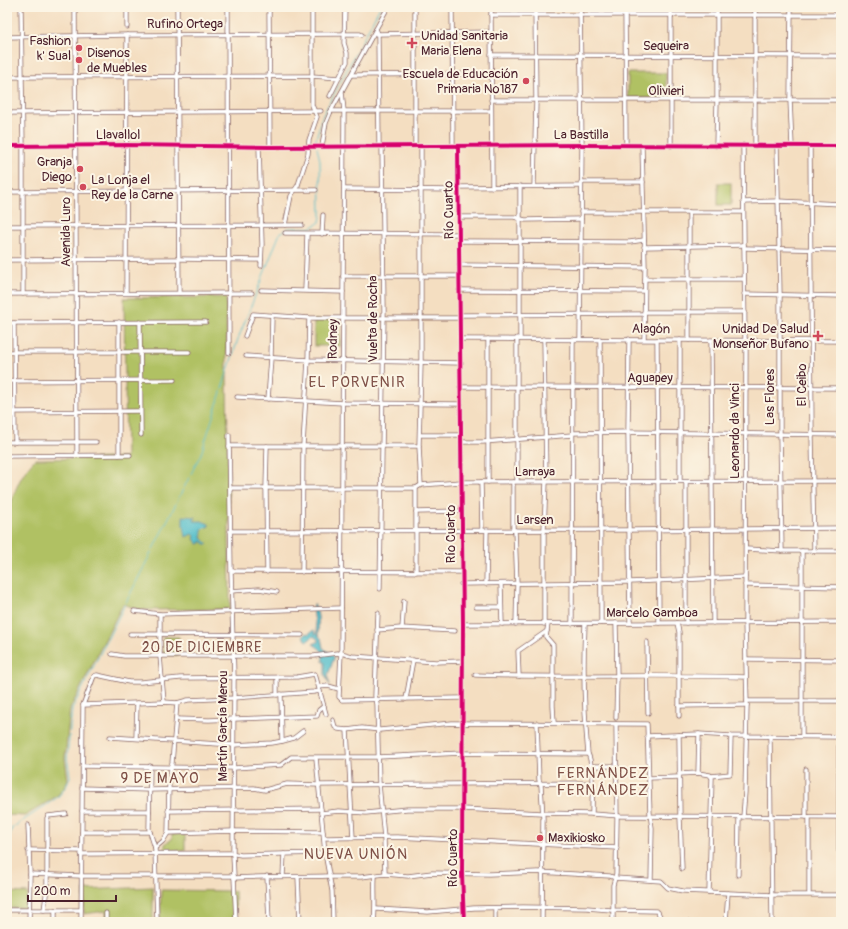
<svg xmlns="http://www.w3.org/2000/svg" width="848" height="929" viewBox="0 0 848 929" font-family="Pangolin,sans-serif">
	<rect width="100%" height="100%" fill="#fcf5e5"/>
	<filter id="ink" filterUnits="userSpaceOnUse"><feTurbulence type="fractalNoise" baseFrequency=".025" numOctaves="2"/><feDisplacementMap in="SourceGraphic" scale="8" xChannelSelector="R" yChannelSelector="G"/><feConvolveMatrix kernelMatrix="1 2 1 2 8 2 1 2 1" color-interpolation-filters="sRGB"/></filter>
	<filter id="wash" filterUnits="userSpaceOnUse"><feTurbulence type="fractalNoise" baseFrequency=".012" numOctaves="4" result="noise"/><feDisplacementMap in="SourceGraphic" scale="16" xChannelSelector="R" yChannelSelector="G"/><feGaussianBlur stdDeviation="0.9" result="paint"/><feColorMatrix in="noise" values="0 0 0 0 0 0 0 0 0 0 0 0 0 0 0 0 0 1.4 0 .05"/><feComposite in="paint" operator="in"/></filter>
	<g filter="url(#wash)">
		<rect width="100%" height="100%" fill="#f4dec1"/>
		<!-- green -->
		<g fill="#b0c164" stroke="#7d7048">
			<path d="M 503,7 L 532,7 L 533,13 L 503,12 Z"/>
			<rect x="628" y="73" width="38" height="25"/>
			<rect x="718" y="183" width="13" height="22"/>
			<path d="M 226,297 L 230,609 L 140,610 L 123,604 L 70,709 L 65,758 L 68,780 L 64,788 L 57,796 L 25,816 L 7,815 L 7,520 C 12,497 18,477 35,459 L 126,458 L 124,298 Z"/>
			<rect x="314" y="320" width="26" height="26"/>
			<path d="M 163,637 L 179,637 L 179,655 L 164,655 Z"/>
			<path d="M 172,834 L 185,834 L 185,851 L 165,851 L 165,844 L 172,839 Z"/>
			<path d="M 153,887 L 153,922 L 107,922 L 106,911 L 84,914 L 84,890 Z"/>
			<path d="M 161,890 L 235,891 L 236,922 L 160,922 Z"/>
			<path d="M 7,892 L 28,893 L 27,908 L 7,908 Z"/>
		</g>
		<!-- water -->
		<g fill="#50bdca" stroke="#4d6e7a">
			<path d="M 183,516 L 196,517 L 194,521 L 202,521 L 209,524 L 209,526 L 203,529 C 200,535 202,539 208,544 L 207,545 L 201,541 L 201,543 L 198,544 L 194,539 L 195,536 L 192,534 L 186,537 L 184,529 L 185,528 L 183,526 Z"/>
			<path d="M 314,604 C 319,613 319,625 318,635 L 321,638 L 323,648 L 333,655 L 334,658 L 328,675 L 328,679 L 330,685 L 325,675 L 325,662 L 323,662 C 323,650 322,650 313,644 L 318,642 L 318,639 L 313,636 L 309,640 L 307,641 L 303,636 L 306,633 L 308,634 L 314,630 L 315,634 L 317,634 C 316,626 312,610 314,604 Z"/>
		</g>
		<g fill="none" stroke-linecap="round" stroke-linejoin="round">
			<!-- stream -->
			<g stroke="#50bdca" stroke-width="1">
				<path d="M 317,145 L 316,139 L 322,117 L 380,7"/>
				<path d="M 311,228 L 320,222 L 321,215 L 320,160 L 317,148"/>
				<path d="M 7,844 L 12,828 L 58,797 L 67,785 L 70,777 L 67,758 L 72,709 L 201,454 L 238,339 L 280,233 L 289,228 L 312,228"/>
			</g>
		</g>
	</g>
	<g filter="url(#ink)">
		<g fill="none" stroke-linecap="round" stroke-linejoin="round">
			<defs>
				<g id="minor">
					<path d="M 21,7 L 23,146 L 23,294"/>
					<path d="M 75,7 L 77,456"/>
					<path d="M 127,7 L 127,27"/>
					<path d="M 177,7 L 179,293"/>
					<path d="M 228,7 L 229,353"/>
					<path d="M 269,7 L 270,147"/>
					<path d="M 415,7 L 415,146"/>
					<path d="M 452,7 L 453,146"/>
					<path d="M 491,7 L 492,187"/>
					<path d="M 625,7 L 626,145"/>
					<path d="M 755,7 L 755,146"/>
					<path d="M 791,7 L 790,100 L 792,146"/>
					<path d="M 491,15 L 841,15"/>
					<path d="M 376,29 L 378,34 L 379,146"/>
					<path d="M 376,34 L 491,32"/>
					<path d="M 7,37 L 127,35 L 344,34 L 360,34 L 362,35"/>
					<path d="M 491,55 L 841,56"/>
					<path d="M 351,75 L 491,74"/>
					<path d="M 7,77 L 312,76 L 339,78"/>
					<path d="M 342,92 L 344,111 L 341,653 L 339,697 L 342,700 L 462,698"/>
					<path d="M 330,96 L 347,62 L 347,53 L 344,43 L 345,7"/>
					<path d="M 491,100 L 841,100"/>
					<path d="M 331,111 L 491,111"/>
					<path d="M 7,113 L 321,111"/>
					<path d="M 7,146 L 127,145 L 270,147 L 582,145 L 841,146"/>
					<path d="M 322,146 L 326,123 L 331,111 L 388,7"/>
					<path d="M 458,146 L 463,624 L 462,873 L 464,922"/>
					<path d="M 642,146 L 645,267 L 644,339"/>
					<path d="M 671,146 L 671,7"/>
					<path d="M 716,146 L 717,101 L 717,7"/>
					<path d="M 777,146 L 780,295 L 780,434 L 782,551"/>
					<path d="M 810,146 L 812,435 L 814,551"/>
					<path d="M 259,147 L 262,244 L 261,266"/>
					<path d="M 581,182 L 643,182"/>
					<path d="M 520,186 L 520,338"/>
					<path d="M 534,186 L 536,101 L 535,7"/>
					<path d="M 458,187 L 581,186"/>
					<path d="M 344,189 L 458,190"/>
					<path d="M 7,192 L 316,190"/>
					<path d="M 743,202 L 778,201 L 841,204"/>
					<path d="M 581,212 L 743,212"/>
					<path d="M 689,212 L 689,340"/>
					<path d="M 459,217 L 514,217 L 525,220 L 581,219"/>
					<path d="M 285,225 L 291,196 L 298,185 L 308,154 L 309,140 L 317,117 L 312,105 L 312,7"/>
					<path d="M 7,226 L 302,225"/>
					<path d="M 285,233 L 459,234"/>
					<path d="M 322,234 L 323,215"/>
					<path d="M 459,241 L 630,242 L 644,240"/>
					<path d="M 644,247 L 744,245"/>
					<path d="M 744,248 L 841,250"/>
					<path d="M 7,260 L 179,259 L 261,260"/>
					<path d="M 459,265 L 645,267"/>
					<path d="M 343,276 L 459,276"/>
					<path d="M 645,279 L 744,279"/>
					<path d="M 261,290 L 343,292"/>
					<path d="M 305,290 L 307,234"/>
					<path d="M 459,290 L 644,291"/>
					<path d="M 126,293 L 127,35"/>
					<path d="M 7,294 L 252,293"/>
					<path d="M 744,294 L 841,296"/>
					<path d="M 644,312 L 745,312"/>
					<path d="M 460,315 L 644,314"/>
					<path d="M 119,322 L 119,455"/>
					<path d="M 140,322 L 141,435"/>
					<path d="M 7,323 L 206,322"/>
					<path d="M 14,323 L 15,442"/>
					<path d="M 245,336 L 253,314 L 309,318 L 460,318"/>
					<path d="M 517,338 L 517,481"/>
					<path d="M 460,339 L 841,341"/>
					<path d="M 580,339 L 582,145 L 580,7"/>
					<path d="M 600,339 L 601,623"/>
					<path d="M 629,339 L 628,432 L 630,623"/>
					<path d="M 657,340 L 659,623"/>
					<path d="M 680,340 L 680,481"/>
					<path d="M 711,340 L 713,623"/>
					<path d="M 7,352 L 189,352"/>
					<path d="M 246,356 L 308,360 L 461,363"/>
					<path d="M 7,381 L 174,380"/>
					<path d="M 460,387 L 841,388"/>
					<path d="M 237,397 L 343,403 L 461,404"/>
					<path d="M 268,399 L 271,358 L 272,316"/>
					<path d="M 7,412 L 140,411"/>
					<path d="M 573,433 L 628,432 L 841,435"/>
					<path d="M 229,435 L 231,571 L 234,678 L 233,854 L 236,922"/>
					<path d="M 420,435 L 461,435"/>
					<path d="M 7,442 L 96,442"/>
					<path d="M 461,442 L 483,442 L 572,435"/>
					<path d="M 229,446 L 419,446"/>
					<path d="M 7,456 L 130,455"/>
					<path d="M 481,482 L 482,530"/>
					<path d="M 488,482 L 488,339"/>
					<path d="M 686,482 L 686,623"/>
					<path d="M 421,485 L 419,446 L 421,363 L 421,146"/>
					<path d="M 230,488 L 416,488 L 421,485 L 461,482 L 841,481"/>
					<path d="M 416,488 L 416,572"/>
					<path d="M 416,512 L 461,511"/>
					<path d="M 513,530 L 513,482"/>
					<path d="M 515,530 L 517,584 L 516,624"/>
					<path d="M 230,531 L 630,530 L 841,528"/>
					<path d="M 746,549 L 782,551 L 841,551"/>
					<path d="M 802,551 L 802,736"/>
					<path d="M 231,571 L 462,572"/>
					<path d="M 267,572 L 266,488 L 267,446"/>
					<path d="M 302,572 L 303,445 L 308,360 L 309,318"/>
					<path d="M 461,584 L 630,582 L 745,577"/>
					<path d="M 486,584 L 487,530"/>
					<path d="M 501,584 L 502,624"/>
					<path d="M 745,585 L 841,587"/>
					<path d="M 380,589 L 384,311 L 382,146"/>
					<path d="M 231,591 L 259,589 L 277,592"/>
					<path d="M 476,607 L 501,607"/>
					<path d="M 134,611 L 160,614 L 341,608"/>
					<path d="M 378,613 L 375,696 L 377,704 L 379,784 L 384,838 L 385,874"/>
					<path d="M 160,614 L 160,656 L 164,702"/>
					<path d="M 616,623 L 617,677 L 616,718"/>
					<path d="M 677,623 L 679,632 L 679,716"/>
					<path d="M 463,624 L 841,622"/>
					<path d="M 544,624 L 544,530 L 546,482 L 544,339"/>
					<path d="M 548,624 L 546,637 L 553,645 L 553,706 L 554,723"/>
					<path d="M 572,624 L 573,339"/>
					<path d="M 585,624 C 583,667 584,711 588,754 C 594,763 592,802 592,814"/>
					<path d="M 402,628 L 404,601"/>
					<path d="M 377,630 L 401,628 L 455,631"/>
					<path d="M 130,634 L 302,635"/>
					<path d="M 647,642 L 648,713"/>
					<path d="M 341,653 L 352,656 L 436,662 L 462,661"/>
					<path d="M 112,654 L 124,656 L 314,656 L 337,653 L 341,654"/>
					<path d="M 746,659 L 841,660"/>
					<path d="M 475,675 C 565,678 656,674 746,677"/>
					<path d="M 519,676 L 518,651 L 547,631"/>
					<path d="M 277,677 L 277,695"/>
					<path d="M 319,687 L 328,686 L 339,689"/>
					<path d="M 281,694 L 282,741"/>
					<path d="M 406,699 L 413,660"/>
					<path d="M 747,701 L 841,701"/>
					<path d="M 177,703 L 188,700 L 233,698 L 314,692 L 320,691"/>
					<path d="M 83,705 L 164,702 L 177,703 L 172,763 L 169,784 L 168,833 L 163,841 L 155,848"/>
					<path d="M 679,706 L 747,705"/>
					<path d="M 176,719 L 209,720 L 317,716 L 319,710 L 324,706"/>
					<path d="M 333,720 L 335,727 L 338,729 L 347,730 L 362,728 L 380,730 L 452,723 L 647,724 L 650,814 L 652,828 L 651,880"/>
					<path d="M 537,723 L 539,780 L 541,785 L 543,818 L 542,922"/>
					<path d="M 347,730 L 353,838"/>
					<path d="M 679,735 L 680,817 L 682,869"/>
					<path d="M 647,736 L 699,734 L 731,736 L 841,737"/>
					<path d="M 770,736 L 772,922"/>
					<path d="M 110,737 L 234,745 L 272,743 L 283,741 L 294,738 L 303,731"/>
					<path d="M 839,737 L 839,851 L 841,853"/>
					<path d="M 136,738 L 137,703"/>
					<path d="M 316,758 L 325,853 L 332,891 L 333,922"/>
					<path d="M 82,766 L 234,768 L 281,765 L 291,757 L 378,757 L 462,753 L 588,754"/>
					<path d="M 150,766 L 149,829 L 155,848 L 157,922"/>
					<path d="M 591,766 L 617,766"/>
					<path d="M 806,769 L 806,817"/>
					<path d="M 698,773 L 699,734"/>
					<path d="M 679,774 L 698,773 L 710,775 L 712,778 L 709,892"/>
					<path d="M 711,776 L 730,774 L 731,736"/>
					<path d="M 649,778 L 679,777"/>
					<path d="M 82,788 L 149,790 L 254,788 L 265,790 L 287,784 L 318,785 L 592,783"/>
					<path d="M 82,811 L 149,811"/>
					<path d="M 168,811 L 321,809"/>
					<path d="M 321,813 L 339,811 L 366,813 L 407,809 L 463,809 L 542,813 L 592,814 L 620,816 L 841,817"/>
					<path d="M 743,817 L 745,792 L 747,705 L 745,622 L 746,346 L 745,341 L 743,145"/>
					<path d="M 809,817 L 809,894"/>
					<path d="M 28,825 L 30,874 L 29,922"/>
					<path d="M 82,832 L 150,832"/>
					<path d="M 168,833 L 233,831 L 323,832"/>
					<path d="M 324,838 L 397,837 L 617,848"/>
					<path d="M 28,850 L 81,851"/>
					<path d="M 81,854 L 230,853 L 241,855 L 325,853"/>
					<path d="M 30,874 L 81,876 L 234,876"/>
					<path d="M 738,875 L 739,817"/>
					<path d="M 267,876 L 269,922"/>
					<path d="M 283,876 L 284,854"/>
					<path d="M 298,877 L 300,922"/>
					<path d="M 330,877 L 361,877 L 385,874 L 408,876 L 432,873 L 489,874 L 538,872 L 610,876 L 615,878 L 616,874 L 617,819 L 616,724"/>
					<path d="M 234,878 C 266,876 297,877 329,876"/>
					<path d="M 376,909 L 428,912 L 474,908 L 523,907 L 587,908 L 611,910 L 656,911 L 658,912 L 662,921 L 688,922"/>
					<path d="M 7,910 L 81,910"/>
					<path d="M 44,910 L 47,888 L 47,818 L 48,816 L 66,814"/>
					<path d="M 106,913 L 106,922"/>
					<path d="M 55,922 L 55,910"/>
					<path d="M 81,922 L 83,705 L 94,676 L 97,675 L 129,682 L 141,682 L 180,678 L 297,677 L 315,674 L 326,714"/>
					<path d="M 374,922 C 376,907 374,891 375,876"/>
					<path d="M 495,922 L 495,908"/>
					<path d="M 613,922 L 613,885 L 615,878 L 661,881 L 668,888 L 683,891 L 772,895 L 841,895"/>
					<path d="M 726,922 L 728,893"/>
				</g>
			</defs>
			<!-- minor casing -->
			<use href="#minor" stroke="#866260" stroke-width="5"/>
			<!-- minor -->
			<use href="#minor" stroke="#fff" stroke-width="3.5"/>
			<defs>
				<g id="cycleway">
					<path d="M 7,146 L 127,145 L 270,147 L 582,145 L 841,146"/>
					<path d="M 458,146 L 463,624 L 462,873 L 464,922"/>
				</g>
			</defs>
			<!-- cycleway casing -->
			<use href="#cycleway" stroke="#fcf5e5" stroke-width="6"/>
			<!-- cycleway -->
			<use href="#cycleway" stroke="#d6006c" stroke-width="4"/>
		</g>
	</g>
	<!-- markers -->
	<g fill="#d1495b" stroke="#fcf5e5" stroke-width="1.5">
		<path d="M410 37h4v4h4v4h-4v4h-4v-4h-4v-4h4z"/>
		<circle cx="79" cy="48" r="4"/>
		<circle cx="79" cy="60" r="4"/>
		<circle cx="526" cy="81" r="4"/>
		<circle cx="80" cy="169" r="4"/>
		<circle cx="83" cy="187" r="4"/>
		<path d="M816 330h4v4h4v4h-4v4h-4v-4h-4v-4h4z"/>
		<circle cx="540" cy="838" r="4"/>
	</g>
	<g text-anchor="middle" dominant-baseline="central" stroke-width="4" stroke-linejoin="round" paint-order="stroke">
		<!-- street labels -->
		<g font-size="13" fill="#4a1f2b" stroke="#fcf5e5">
			<text x="185" y="24">Rufino Ortega</text>
			<text x="666" y="46">Sequeira</text>
			<text x="666" y="91">Olivieri</text>
			<text x="118" y="135">Llavallol</text>
			<text x="581" y="135">La Bastilla</text>
			<text transform="translate(449 210) rotate(-91)">Río Cuarto</text>
			<text transform="translate(66 232) rotate(-90)">Avenida Luro</text>
			<text transform="translate(373 319) rotate(-90)">Vuelta de Rocha</text>
			<text transform="translate(651 329) rotate(1)">Alagón</text>
			<text transform="translate(333 339) rotate(-89)">Rodney</text>
			<text x="650" y="378">Aguapey</text>
			<text transform="translate(802 385) rotate(-90)">El Ceibo</text>
			<text transform="translate(770 397) rotate(-90)">Las Flores</text>
			<text transform="translate(735 431) rotate(-90)">Leonardo da Vinci</text>
			<text x="535" y="472">Larraya</text>
			<text x="535" y="520">Larsen</text>
			<text transform="translate(451 534) rotate(-90)">Río Cuarto</text>
			<text x="652" y="613">Marcelo Gamboa</text>
			<text transform="translate(223 726) rotate(-90)">Martín García Merou</text>
			<text transform="translate(453 858) rotate(-90)">Río Cuarto</text>
		</g>
		<!-- poi labels -->
		<g font-size="13" fill="#4a1f2b" stroke="#fcf5e5" text-anchor="start">
			<text x="421" y="36">Unidad Sanitaria<tspan x="421" dy="15">Maria Elena</tspan></text>
			<text x="71" y="41" text-anchor="end">Fashion<tspan x="71" dy="15">k' Sual</tspan></text>
			<text x="87" y="53">Disenos<tspan x="87" dy="15">de Muebles</tspan></text>
			<text x="518" y="74" text-anchor="end">Escuela de Educación<tspan x="518" dy="15">Primaria Nº187</tspan></text>
			<text x="72" y="162" text-anchor="end">Granja<tspan x="72" dy="15">Diego</tspan></text>
			<text x="91" y="180">La Lonja el<tspan x="91" dy="15">Rey de la Carne</tspan></text>
			<text x="809" y="329" text-anchor="end">Unidad De Salud<tspan x="809" dy="15">Monseñor Bufano</tspan></text>
			<text x="548" y="838">Maxikiosko</text>
		</g>
		<!-- neighbourhood labels -->
		<g font-size="14" letter-spacing="1" fill="#7f5047" stroke="#fcf5e5">
			<text x="202" y="647">20 DE DICIEMBRE</text>
		</g>
		<!-- quarter labels -->
		<g font-size="15" letter-spacing="1" fill="#7f5047" stroke="#fcf5e5">
			<text x="357" y="382">EL PORVENIR</text>
			<text x="603" y="773">FERNÁNDEZ<tspan x="603" dy="17">FERNÁNDEZ</tspan></text>
			<text x="160" y="778">9 DE MAYO</text>
			<text x="356" y="854">NUEVA UNIÓN</text>
		</g>
	</g>
	<!-- margin -->
	<rect width="848" height="929" fill="none" stroke="#fcf5e5" stroke-width="24"/>
	<!-- scale -->
	<path d="M28 895v6h88v-6" fill="none" stroke="#4a1f2b" stroke-width="2"/>
	<text x="34" y="895" font-size="12" fill="#4a1f2b" stroke="#fcf5e5" stroke-width="3" paint-order="stroke">200 m</text>
</svg>
